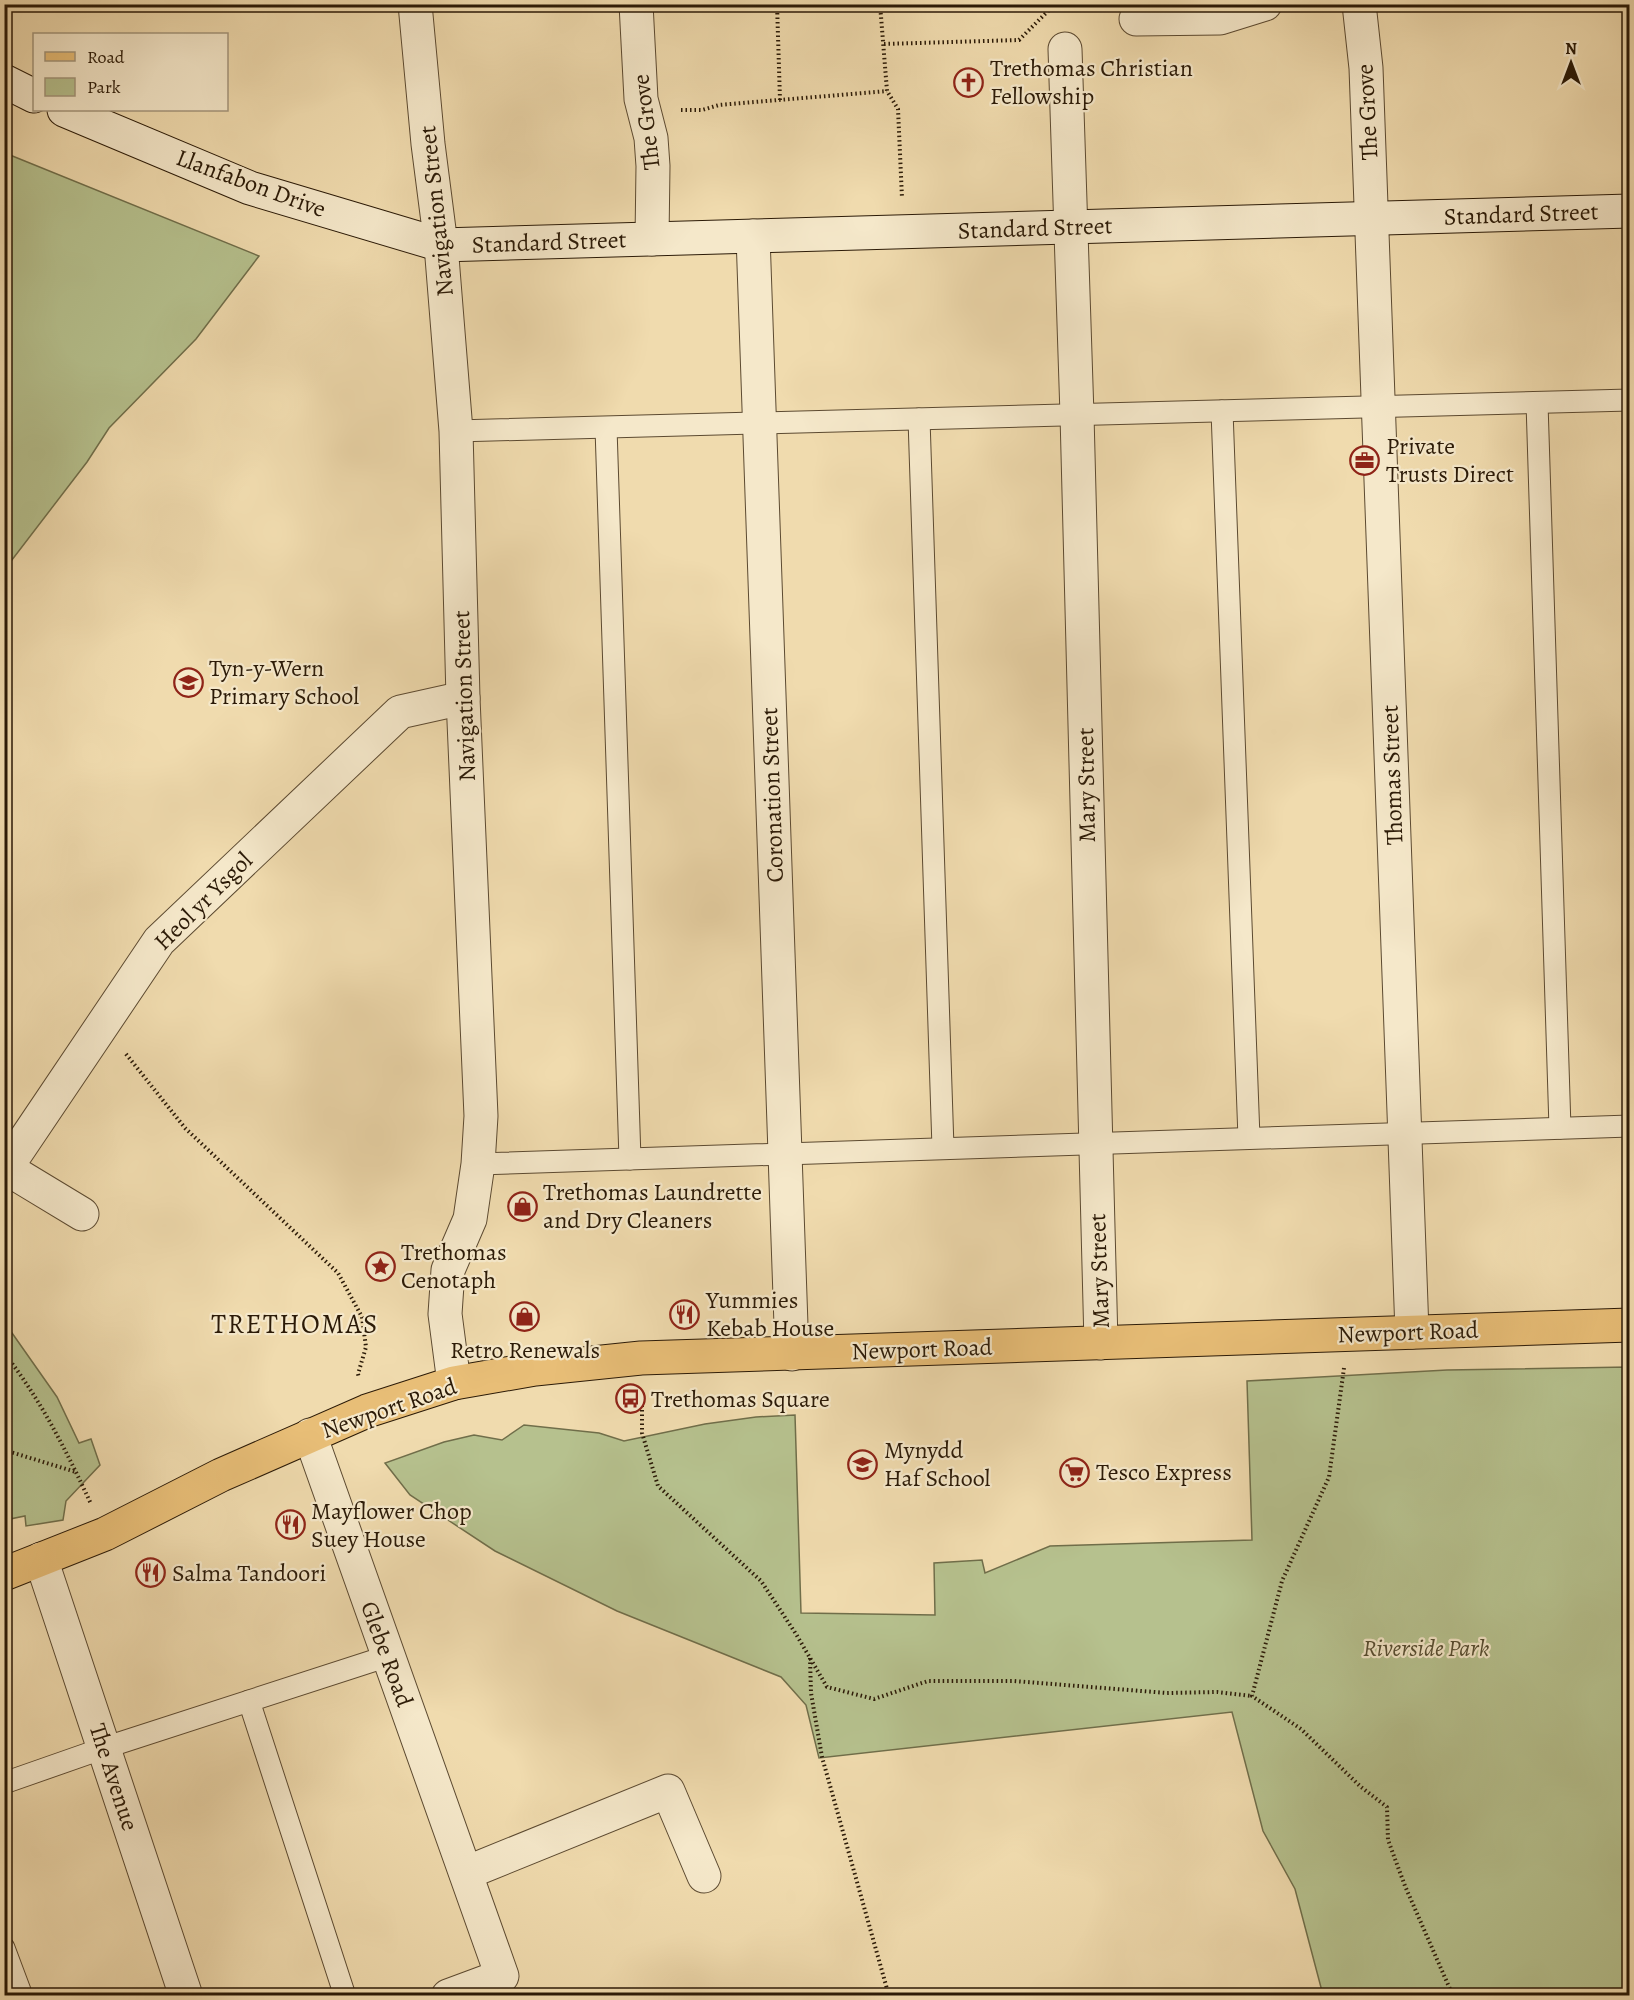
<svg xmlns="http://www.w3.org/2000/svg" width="1634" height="2000" viewBox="0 0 1634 2000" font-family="Alegreya,serif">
	<rect width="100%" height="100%" fill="#f0dbae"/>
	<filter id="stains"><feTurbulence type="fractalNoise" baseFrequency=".00333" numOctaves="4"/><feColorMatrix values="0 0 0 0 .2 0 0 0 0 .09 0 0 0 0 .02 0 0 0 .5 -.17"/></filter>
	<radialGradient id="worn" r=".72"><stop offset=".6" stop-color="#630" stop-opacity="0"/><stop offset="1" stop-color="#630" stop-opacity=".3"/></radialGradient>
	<!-- green -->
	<g fill="#b6c18e" stroke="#706e4a" stroke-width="1.5">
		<path d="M 5,153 L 259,256 L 196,339 L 109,428 L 87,462 L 5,569 Z"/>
		<path d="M 5,1323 L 57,1397 L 79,1443 L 91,1439 L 100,1465 L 66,1501 L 63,1520 L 26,1526 L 25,1516 L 5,1520 Z"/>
		<path d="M 1629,1367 L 1629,1995 L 1323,1995 L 1295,1889 L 1263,1831 L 1232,1712 L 819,1758 L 806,1705 L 781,1677 L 617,1611 L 495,1551 L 410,1495 L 385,1463 L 444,1442 L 474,1435 L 502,1440 L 524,1425 L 599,1433 L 624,1441 L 705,1424 L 756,1417 L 795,1415 L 801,1613 L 935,1615 L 934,1563 L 982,1560 L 985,1573 L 1050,1546 L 1252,1540 L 1247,1381 L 1447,1370 Z"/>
	</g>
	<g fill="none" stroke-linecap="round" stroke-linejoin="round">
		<defs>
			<g id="lane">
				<path d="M 1537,403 L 1560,1128"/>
				<path d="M 1222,411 L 1249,1138"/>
				<path d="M 919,419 L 943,1148"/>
				<path d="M 606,428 L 630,1159"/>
				<path d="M 456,431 L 1630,400"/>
				<path d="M 478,1164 L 1630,1126"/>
				<path d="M 249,1701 L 345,1996"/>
				<path d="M 4,1783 L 104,1748 L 388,1656"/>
				<path d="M 4,1948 L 22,1996"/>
			</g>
			<g id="street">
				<path d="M 415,4 L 428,144 L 441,245 L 456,431 L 463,698 L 481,1116 L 478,1164 L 470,1219 L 448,1270 L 445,1314 L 454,1383"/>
				<path d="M 636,4 L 641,99 L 651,138 L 653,166 L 652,239"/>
				<path d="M 1359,4 L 1366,68 L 1412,1332"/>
				<path d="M 1136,19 L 1220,18 L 1265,4"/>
				<path d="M 1065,49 L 1077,415 L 1101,1343"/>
				<path d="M 753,236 L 792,1354"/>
				<path d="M 6,1168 L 82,1214"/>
				<path d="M 4,1171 L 159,941 L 400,712 L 463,698"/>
				<path d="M 310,1435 L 502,1976 L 448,1996"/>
				<path d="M 41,1559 L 186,1996"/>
				<path d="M 466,1873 L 668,1791 L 704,1876"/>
			</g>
			<g id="secondary">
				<path d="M 4,81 L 34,96"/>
				<path d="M 64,110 L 250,188 L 441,245 L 1630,211"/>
			</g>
			<path id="primary" d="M 4,1574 L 105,1534 L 221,1475 L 367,1411 L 454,1383 L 535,1369 L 641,1358 L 1630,1325"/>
		</defs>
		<!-- lane casing -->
		<use href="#lane" stroke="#5c4a31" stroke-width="23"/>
		<!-- street casing -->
		<use href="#street" stroke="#5c4a31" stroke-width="35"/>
		<!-- secondary casing -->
		<use href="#secondary" stroke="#2b1a07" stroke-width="35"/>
		<!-- primary casing -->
		<use href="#primary" stroke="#2b1a07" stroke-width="35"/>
		<!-- path -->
		<g stroke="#2b1a07" stroke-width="4" stroke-dasharray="1.5 3" stroke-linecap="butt">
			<path d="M 777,4 L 780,100"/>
			<path d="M 880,4 L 887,91 L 898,109 L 902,198"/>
			<path d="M 884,44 L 1019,40 L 1055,4"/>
			<path d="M 681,110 L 702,110 L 719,105 L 887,91"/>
			<path d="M 126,1054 L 185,1128 L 338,1273 L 362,1317 L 366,1347 L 358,1374 L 359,1378"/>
			<path d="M 4,1353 C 40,1398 67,1452 91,1504"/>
			<path d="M 1344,1368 L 1329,1477 L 1282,1581 L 1252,1696 L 1301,1729 L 1361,1787 L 1387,1807 L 1388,1840 L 1405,1886 L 1453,1996"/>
			<path d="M 642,1392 L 642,1433 L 658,1486 L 761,1581 L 796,1634 L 827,1687 L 874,1699 L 928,1681 L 1014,1681 L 1167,1693 L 1217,1692 L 1252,1696"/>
			<path d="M 4,1450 L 76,1472"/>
			<path d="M 810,1658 L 811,1693 L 822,1757 L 889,1996"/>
		</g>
		<!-- lane -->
		<use href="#lane" stroke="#f5e8ca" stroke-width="21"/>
		<!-- street -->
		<use href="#street" stroke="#f5e8ca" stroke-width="33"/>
		<!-- secondary -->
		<use href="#secondary" stroke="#f5e8ca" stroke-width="33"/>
		<!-- primary -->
		<use href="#primary" stroke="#e8be77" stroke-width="33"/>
	</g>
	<!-- icons -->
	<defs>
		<symbol id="church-ring" viewBox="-11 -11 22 22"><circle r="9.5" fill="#f5e8ca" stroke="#8f2418" stroke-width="1.5"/><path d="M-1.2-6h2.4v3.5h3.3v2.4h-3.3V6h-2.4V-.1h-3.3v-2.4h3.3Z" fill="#8f2418"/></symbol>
		<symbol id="office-ring" viewBox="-11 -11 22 22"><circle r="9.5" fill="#f5e8ca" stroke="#8f2418" stroke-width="1.5"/><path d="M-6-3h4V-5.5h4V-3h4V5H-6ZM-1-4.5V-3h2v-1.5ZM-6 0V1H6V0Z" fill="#8f2418"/></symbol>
		<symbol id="school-ring" viewBox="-11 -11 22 22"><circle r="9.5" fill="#f5e8ca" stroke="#8f2418" stroke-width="1.5"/><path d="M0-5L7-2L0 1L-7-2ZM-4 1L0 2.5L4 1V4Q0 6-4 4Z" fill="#8f2418"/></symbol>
		<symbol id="shop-ring" viewBox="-11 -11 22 22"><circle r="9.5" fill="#f5e8ca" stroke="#8f2418" stroke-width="1.5"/><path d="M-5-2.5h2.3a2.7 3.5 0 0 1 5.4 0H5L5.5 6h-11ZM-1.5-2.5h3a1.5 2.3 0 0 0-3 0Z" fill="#8f2418"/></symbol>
		<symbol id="sight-ring" viewBox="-11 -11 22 22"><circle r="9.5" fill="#f5e8ca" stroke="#8f2418" stroke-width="1.5"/><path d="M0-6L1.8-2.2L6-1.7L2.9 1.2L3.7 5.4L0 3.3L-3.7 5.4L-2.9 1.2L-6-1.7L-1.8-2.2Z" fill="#8f2418"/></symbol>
		<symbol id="restaurant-ring" viewBox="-11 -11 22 22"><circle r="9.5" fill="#f5e8ca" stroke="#8f2418" stroke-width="1.5"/><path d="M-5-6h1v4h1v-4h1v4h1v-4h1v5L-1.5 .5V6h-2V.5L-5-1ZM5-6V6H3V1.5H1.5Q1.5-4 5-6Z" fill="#8f2418"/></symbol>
		<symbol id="bus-ring" viewBox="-11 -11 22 22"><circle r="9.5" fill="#f5e8ca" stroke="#8f2418" stroke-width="1.5"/><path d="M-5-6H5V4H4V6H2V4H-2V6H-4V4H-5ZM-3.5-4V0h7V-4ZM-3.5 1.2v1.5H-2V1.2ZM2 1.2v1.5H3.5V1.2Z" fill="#8f2418"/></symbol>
		<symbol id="supermarket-ring" viewBox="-11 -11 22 22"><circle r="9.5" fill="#f5e8ca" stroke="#8f2418" stroke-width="1.5"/><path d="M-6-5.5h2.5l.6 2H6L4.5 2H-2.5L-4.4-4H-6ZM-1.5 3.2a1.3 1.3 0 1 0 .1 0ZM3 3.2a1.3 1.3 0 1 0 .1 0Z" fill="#8f2418"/></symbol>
	</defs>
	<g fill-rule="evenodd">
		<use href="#church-ring" x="952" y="66" width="33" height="33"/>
		<use href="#office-ring" x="1348" y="444" width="33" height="33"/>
		<use href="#school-ring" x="172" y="666" width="33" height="33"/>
		<use href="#shop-ring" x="506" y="1190" width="33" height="33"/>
		<use href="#sight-ring" x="364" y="1250" width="33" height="33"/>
		<use href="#restaurant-ring" x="668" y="1298" width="33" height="33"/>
		<use href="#shop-ring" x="508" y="1300" width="33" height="33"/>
		<use href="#bus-ring" x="614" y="1382" width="33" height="33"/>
		<use href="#school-ring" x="846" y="1448" width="33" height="33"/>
		<use href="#supermarket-ring" x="1058" y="1456" width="33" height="33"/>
		<use href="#restaurant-ring" x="274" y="1508" width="33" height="33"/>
		<use href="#restaurant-ring" x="134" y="1556" width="33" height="33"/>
	</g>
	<g text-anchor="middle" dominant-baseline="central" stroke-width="4.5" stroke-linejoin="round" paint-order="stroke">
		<!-- poi labels -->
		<g font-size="24" fill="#2b1a07" stroke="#f5e8ca" text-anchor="start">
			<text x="990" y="68">Trethomas Christian<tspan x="990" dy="28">Fellowship</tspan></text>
			<text x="1386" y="446">Private<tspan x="1386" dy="28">Trusts Direct</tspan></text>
			<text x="209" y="668">Tyn-y-Wern<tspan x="209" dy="28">Primary School</tspan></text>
			<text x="543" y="1192">Trethomas Laundrette<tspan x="543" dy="28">and Dry Cleaners</tspan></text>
			<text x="401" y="1252">Trethomas<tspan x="401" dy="28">Cenotaph</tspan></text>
			<text x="706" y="1300">Yummies<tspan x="706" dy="28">Kebab House</tspan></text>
			<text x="525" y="1350" text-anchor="middle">Retro Renewals</text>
			<text x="651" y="1399">Trethomas Square</text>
			<text x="884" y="1450">Mynydd<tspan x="884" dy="28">Haf School</tspan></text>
			<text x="1096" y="1472">Tesco Express</text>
			<text x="311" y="1511">Mayflower Chop<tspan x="311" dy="28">Suey House</tspan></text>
			<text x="172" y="1573">Salma Tandoori</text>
		</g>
		<!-- street labels -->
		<g font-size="24" fill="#2b1a07" stroke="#f5e8ca">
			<text transform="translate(1367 112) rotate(-93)">The Grove</text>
			<text transform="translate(646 122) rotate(-97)">The Grove</text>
			<text transform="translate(251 183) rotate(20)">Llanfabon Drive</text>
			<text transform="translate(436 211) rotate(-96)">Navigation Street</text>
			<text transform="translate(1521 214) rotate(-2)">Standard Street</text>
			<text transform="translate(1035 228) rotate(-2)">Standard Street</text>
			<text transform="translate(549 242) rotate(-2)">Standard Street</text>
			<text transform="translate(464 696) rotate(-92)">Navigation Street</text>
			<text transform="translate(1392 775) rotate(-92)">Thomas Street</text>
			<text transform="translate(1086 785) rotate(-91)">Mary Street</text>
			<text transform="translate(772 795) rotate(-92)">Coronation Street</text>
			<text transform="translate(203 901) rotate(-45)">Heol yr Ysgol</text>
			<text transform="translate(1099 1271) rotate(-92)">Mary Street</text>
			<text transform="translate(1408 1332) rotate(-2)">Newport Road</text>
			<text transform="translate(922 1349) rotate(-2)">Newport Road</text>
			<text transform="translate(389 1408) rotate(-19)">Newport Road</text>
			<text transform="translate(387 1654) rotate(70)">Glebe Road</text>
			<text transform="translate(114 1777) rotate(72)">The Avenue</text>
		</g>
		<!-- park labels -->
		<g font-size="24" font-style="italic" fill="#554c30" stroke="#f5e8ca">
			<text x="1426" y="1648">Riverside Park</text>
		</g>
		<!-- quarter labels -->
		<g font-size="27" letter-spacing="1.5" fill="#2b1a07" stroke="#f5e8ca">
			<text x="295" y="1324">TRETHOMAS</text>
		</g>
	</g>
	<!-- margin -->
	<rect width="1634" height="2000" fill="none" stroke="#f0dbae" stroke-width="24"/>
	<rect x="6" y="6" width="1622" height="1988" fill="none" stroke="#2b1a07" stroke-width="3"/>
	<rect x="12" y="12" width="1610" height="1976" fill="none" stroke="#2b1a07" stroke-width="1.5"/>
	<!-- legend -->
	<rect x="33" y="33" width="195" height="78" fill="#f5e8ca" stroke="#a4967c" stroke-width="1.5"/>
	<rect x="45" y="52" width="30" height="9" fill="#e8be77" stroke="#a4967c" stroke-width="1.5"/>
	<text x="87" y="63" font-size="18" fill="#2b1a07">Road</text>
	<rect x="45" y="78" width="30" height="18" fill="#b6c18e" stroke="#a4967c" stroke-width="1.5"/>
	<text x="87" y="93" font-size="18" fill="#2b1a07">Park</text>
	<!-- north arrow -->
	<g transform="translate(1571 63)" stroke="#f5e8ca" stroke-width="4.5" paint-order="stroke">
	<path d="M0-4.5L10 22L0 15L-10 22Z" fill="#2b1a07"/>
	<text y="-9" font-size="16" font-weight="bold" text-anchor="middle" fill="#2b1a07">N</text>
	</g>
	<rect width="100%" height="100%" filter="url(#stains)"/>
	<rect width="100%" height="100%" fill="url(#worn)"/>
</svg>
